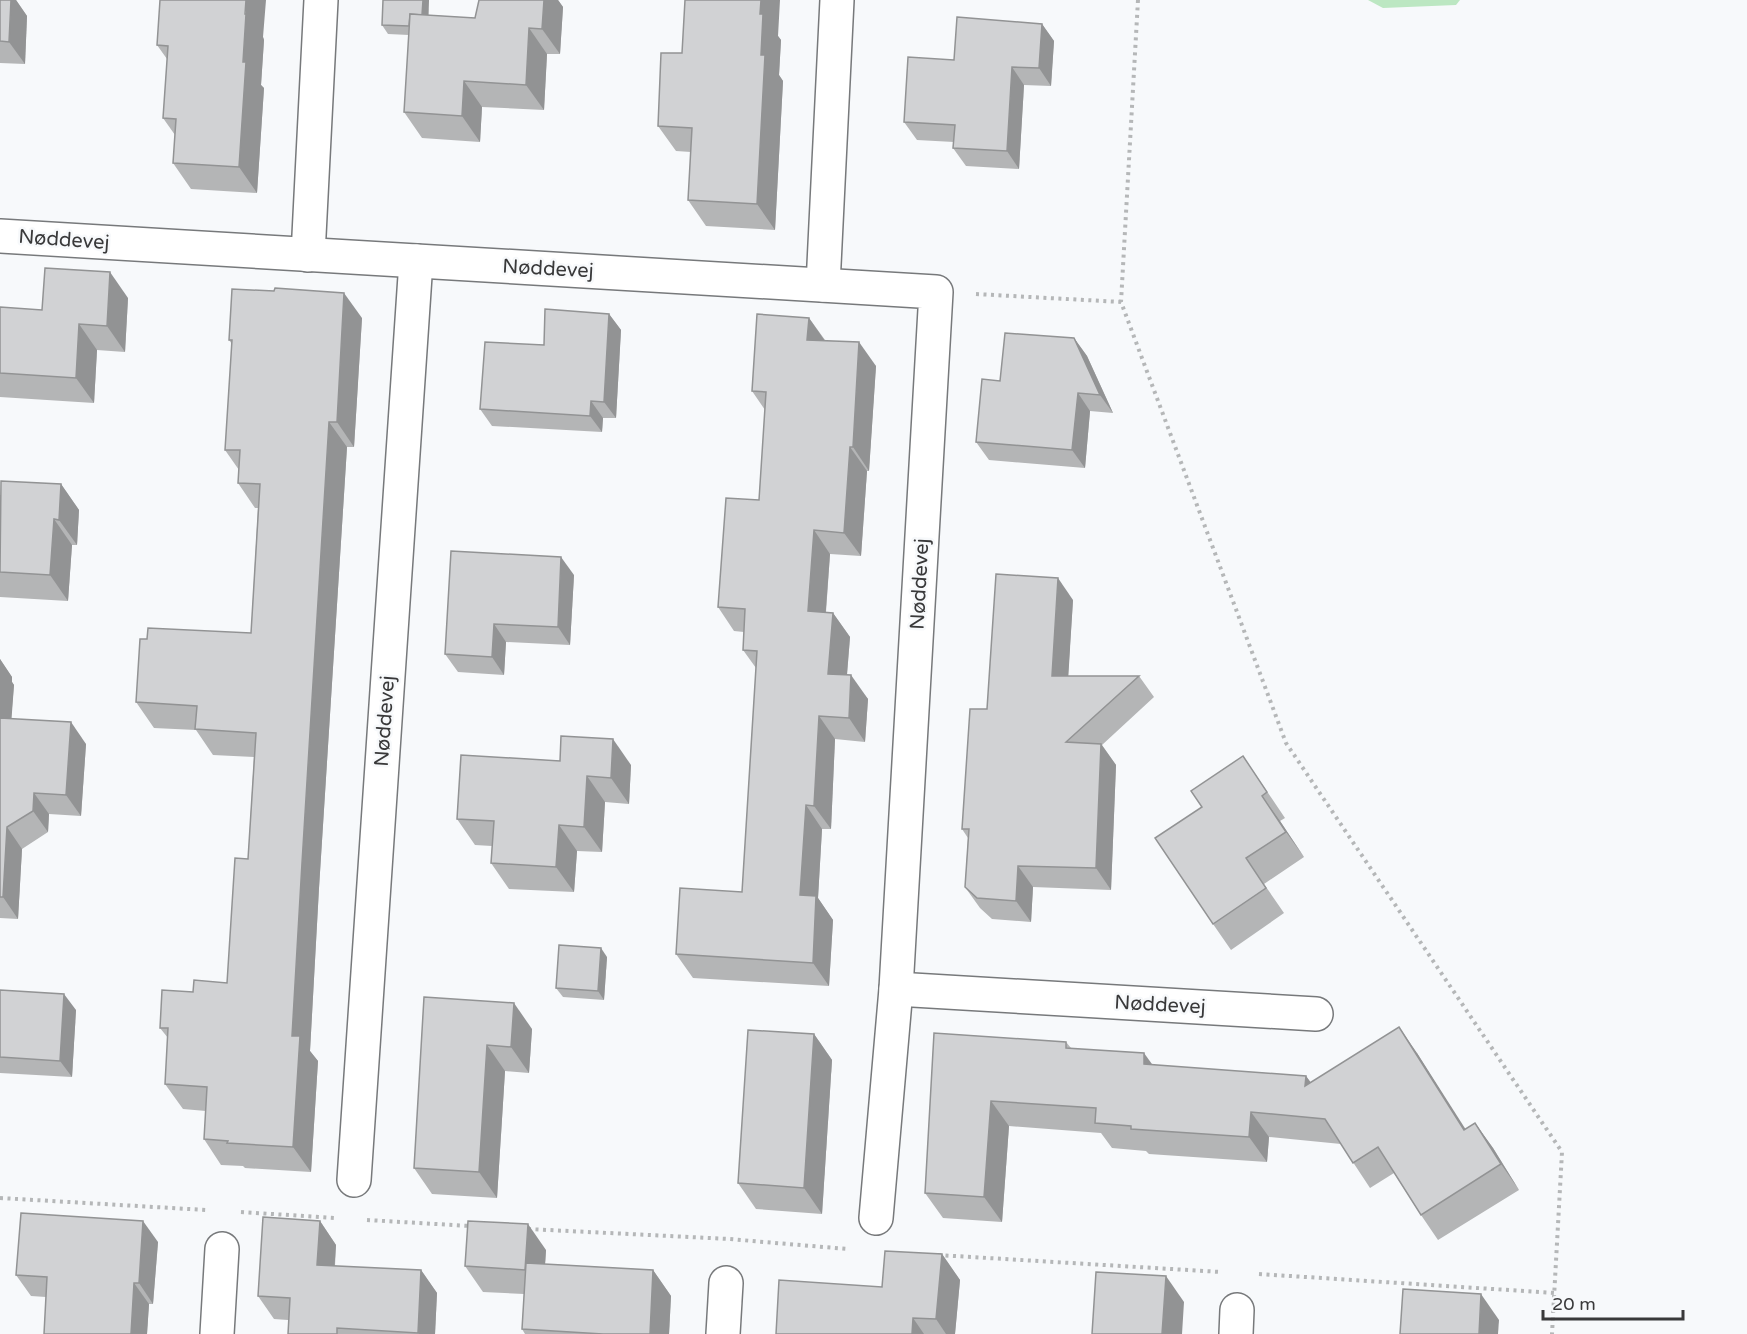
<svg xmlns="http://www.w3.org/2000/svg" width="1747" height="1334" viewBox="0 0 1747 1334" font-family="'Varela Round',sans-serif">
	<rect width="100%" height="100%" fill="#f7f9fb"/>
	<!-- green -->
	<path fill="#bce7c2" d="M 1368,0 L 1460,0 L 1456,5 L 1383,8 Z"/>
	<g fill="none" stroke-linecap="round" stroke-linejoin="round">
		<defs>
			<g id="minor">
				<path d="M 0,236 L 936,292 L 896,989 L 876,1218"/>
				<path d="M 308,255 L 321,0"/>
				<path d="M 823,285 L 837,0"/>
				<path d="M 896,989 L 1316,1014"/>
				<path d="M 354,1180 L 416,261"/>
				<path d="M 217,1334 L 222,1249"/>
				<path d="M 723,1334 L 726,1283"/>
				<path d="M 1236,1334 L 1237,1310"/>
			</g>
		</defs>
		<!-- minor casing -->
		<use href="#minor" stroke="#77797b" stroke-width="36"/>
		<!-- path -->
		<g stroke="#b5b7b8" stroke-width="4" stroke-dasharray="3 4.5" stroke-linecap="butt">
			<path d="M 1138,0 L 1121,302 L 1286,743 L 1562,1152 L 1552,1334"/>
			<path d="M 976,294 L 1121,302"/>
			<path d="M 0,1198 L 206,1210"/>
			<path d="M 241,1212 L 335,1218"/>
			<path d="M 367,1220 L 470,1226"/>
			<path d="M 528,1229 L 729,1239 L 847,1249"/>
			<path d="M 938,1255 L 1221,1272"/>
			<path d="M 1259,1274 L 1555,1293"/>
		</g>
		<!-- minor -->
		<use href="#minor" stroke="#fff" stroke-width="33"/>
	</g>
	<!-- wall -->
	<g fill="#b4b5b6">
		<path d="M 0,0 L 16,0 L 27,16 L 25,64 L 0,63 Z"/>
		<path d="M 479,0 L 558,0 L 563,7 L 560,54 L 547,54 L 544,110 L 482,107 L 480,142 L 422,138 L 404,112 L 409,35 L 388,34 L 382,25 L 429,15 L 475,18 Z"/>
		<path d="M 1042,24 L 1054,41 L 1051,86 L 1024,85 L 1019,169 L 966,166 L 953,148 L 954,142 L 917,140 L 904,122 L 954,60 Z"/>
		<path d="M 778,36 L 781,40 L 779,75 L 783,81 L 775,230 L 706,226 L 688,200 L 691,152 L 676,151 L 658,126 L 682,53 Z"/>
		<path d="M 263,37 L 264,40 L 261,85 L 264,88 L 257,193 L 191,189 L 173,163 L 175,135 L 163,118 L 167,59 L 157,45 Z"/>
		<path d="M 128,298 L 125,352 L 97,350 L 94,403 L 0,397 L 0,307 L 42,310 Z"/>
		<path d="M 609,314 L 621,330 L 616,418 L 603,418 L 602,432 L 492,426 L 480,409 Z"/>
		<path d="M 362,318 L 354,447 L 347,447 L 319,888 L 310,1051 L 318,1061 L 311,1172 L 245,1168 L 243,1166 L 221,1165 L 204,1139 L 206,1111 L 183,1109 L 165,1084 L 168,1038 L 160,1028 L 193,992 L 227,983 L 248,859 L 254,757 L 213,755 L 196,730 L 154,728 L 136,702 L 251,633 L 258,508 L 255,508 L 238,483 L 239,470 L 225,450 L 232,344 L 229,340 Z"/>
		<path d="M 809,318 L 825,340 L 876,366 L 869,471 L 867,471 L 861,556 L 830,554 L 826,612 L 833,613 L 850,637 L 847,675 L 868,699 L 865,742 L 835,739 L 831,829 L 822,829 L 818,898 L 833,920 L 829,986 L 693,978 L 676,954 L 742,892 L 756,668 L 743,650 L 744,632 L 734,631 L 718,607 L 759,500 L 765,410 L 752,391 Z"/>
		<path d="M 1074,338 L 1087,356 L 1113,413 L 1090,411 L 1085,468 L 989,460 L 976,442 Z"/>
		<path d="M 61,484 L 79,510 L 77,545 L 72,545 L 68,601 L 0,597 L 0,495 Z"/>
		<path d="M 574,575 L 570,645 L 506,642 L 504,675 L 458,672 L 445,654 Z"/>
		<path d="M 1073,600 L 1068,676 L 1139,676 L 1154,697 L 1102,745 L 1116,765 L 1111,890 L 1033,887 L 1031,922 L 992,919 L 980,908 L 965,887 L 968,838 L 962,829 L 987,709 Z"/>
		<path d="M 0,659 L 12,677 L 12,682 L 14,685 L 11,719 L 86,744 L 81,816 L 49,814 L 48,832 L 22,849 L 18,919 L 0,918 Z"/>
		<path d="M 461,755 L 631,765 L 629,804 L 605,802 L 602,852 L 577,851 L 574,892 L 509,889 L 491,863 L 492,846 L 475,845 L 457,819 Z"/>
		<path d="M 1243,756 L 1285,818 L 1280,821 L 1304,857 L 1264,884 L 1284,913 L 1231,950 L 1213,924 L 1202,807 Z"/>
		<path d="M 607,957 L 604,1000 L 563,997 L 556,988 Z"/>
		<path d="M 0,990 L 76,1010 L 72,1077 L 0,1073 Z"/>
		<path d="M 424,997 L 532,1029 L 529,1073 L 505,1071 L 497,1198 L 432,1194 L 414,1168 Z"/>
		<path d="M 934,1033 L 1066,1042 L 1071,1048 L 1152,1065 L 1306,1076 L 1311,1083 L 1417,1053 L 1465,1130 L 1475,1123 L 1493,1148 L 1519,1190 L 1438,1240 L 1421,1215 L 1394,1173 L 1370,1188 L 1341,1144 L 1269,1137 L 1267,1162 L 1149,1154 L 1146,1151 L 1112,1148 L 1101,1133 L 1009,1126 L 1002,1222 L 943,1218 L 925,1193 Z"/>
		<path d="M 814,1034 L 832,1060 L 822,1214 L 756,1209 L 738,1183 Z"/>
		<path d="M 320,1221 L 336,1245 L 335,1266 L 421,1270 L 437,1293 L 435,1334 L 288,1334 L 288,1320 L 274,1319 L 258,1296 Z"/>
		<path d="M 158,1242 L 153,1304 L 149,1304 L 147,1334 L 44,1334 L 46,1297 L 31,1296 L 16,1275 Z"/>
		<path d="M 546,1250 L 545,1264 L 653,1270 L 671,1296 L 669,1334 L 525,1334 L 522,1329 L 524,1294 L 483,1292 L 465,1266 Z"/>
		<path d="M 942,1254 L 960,1280 L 955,1334 L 776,1334 L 882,1287 Z"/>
	</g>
	<!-- shaded-wall -->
	<g fill="#929394">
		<path d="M 11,0 L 16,0 L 27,16 L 25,64 L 9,42 Z"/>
		<path d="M 246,0 L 266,0 L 263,37 L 264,40 L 261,85 L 264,88 L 257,193 L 239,167 Z"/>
		<path d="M 423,0 L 429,0 L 428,36 L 421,27 Z"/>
		<path d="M 544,0 L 558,0 L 563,7 L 560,54 L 542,29 Z"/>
		<path d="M 761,0 L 780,0 L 778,36 L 781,40 L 779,75 L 783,81 L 775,230 L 757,204 L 761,55 L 760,14 Z"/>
		<path d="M 1042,24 L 1054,41 L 1051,86 L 1039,68 Z"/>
		<path d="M 529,28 L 547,54 L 544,110 L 526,85 Z"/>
		<path d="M 1012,67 L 1024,85 L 1019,169 L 1007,151 Z"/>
		<path d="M 464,81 L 482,107 L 480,142 L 462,116 Z"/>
		<path d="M 110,272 L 128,298 L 125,352 L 107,326 Z"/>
		<path d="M 344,293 L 362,318 L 354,447 L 337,422 Z"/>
		<path d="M 609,314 L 621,330 L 616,418 L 604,402 Z"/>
		<path d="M 809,318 L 825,341 L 807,340 Z"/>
		<path d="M 79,324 L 97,350 L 94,403 L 76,378 Z"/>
		<path d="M 1074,338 L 1087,356 L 1113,413 L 1100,395 Z"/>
		<path d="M 859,342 L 876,366 L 869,471 L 853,447 Z"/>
		<path d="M 1078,393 L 1090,411 L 1085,468 L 1072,450 Z"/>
		<path d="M 591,401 L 603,418 L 602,432 L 590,416 Z"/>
		<path d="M 329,422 L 347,447 L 319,888 L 310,1051 L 318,1061 L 311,1172 L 293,1147 L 292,1036 L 302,863 Z"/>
		<path d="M 850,447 L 867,471 L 861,556 L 844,533 Z"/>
		<path d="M 61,484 L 79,510 L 77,545 L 59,520 Z"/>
		<path d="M 54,519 L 72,545 L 68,601 L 50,575 Z"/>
		<path d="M 814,530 L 830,554 L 824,635 L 808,611 Z"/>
		<path d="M 561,557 L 574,575 L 570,645 L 558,627 Z"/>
		<path d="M 1058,578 L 1073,600 L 1067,697 L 1052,676 Z"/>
		<path d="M 833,613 L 850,637 L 845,698 L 828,674 Z"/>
		<path d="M 494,624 L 506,642 L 504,675 L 492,657 Z"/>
		<path d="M 0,659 L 12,677 L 12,682 L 14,685 L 10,739 L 0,725 Z"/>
		<path d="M 851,675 L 868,699 L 865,742 L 849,718 Z"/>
		<path d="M 819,716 L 835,739 L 831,829 L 814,806 Z"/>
		<path d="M 71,722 L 86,744 L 81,816 L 66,795 Z"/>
		<path d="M 613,739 L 631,765 L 629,804 L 611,778 Z"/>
		<path d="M 1101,744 L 1116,765 L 1111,890 L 1096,868 Z"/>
		<path d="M 587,776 L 605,802 L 602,852 L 584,827 Z"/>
		<path d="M 34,793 L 49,814 L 48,832 L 33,811 Z"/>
		<path d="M 1262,796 L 1280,821 L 1304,857 L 1286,832 Z"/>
		<path d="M 806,805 L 822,829 L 818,898 L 833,920 L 829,986 L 813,963 L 800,895 Z"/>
		<path d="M 559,825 L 577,851 L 574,892 L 556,867 Z"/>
		<path d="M 7,827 L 22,849 L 18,919 L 3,897 Z"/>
		<path d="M 1018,866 L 1033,887 L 1031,922 L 1016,901 Z"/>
		<path d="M 601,948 L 607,957 L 604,1000 L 598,991 Z"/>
		<path d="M 64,994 L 76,1010 L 72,1077 L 60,1061 Z"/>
		<path d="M 514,1003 L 532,1029 L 529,1073 L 511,1047 Z"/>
		<path d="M 1399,1027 L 1417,1053 L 1482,1155 L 1464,1130 Z"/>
		<path d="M 814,1034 L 832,1060 L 822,1214 L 804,1188 Z"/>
		<path d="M 487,1045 L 505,1071 L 497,1198 L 479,1172 Z"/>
		<path d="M 1144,1053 L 1162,1078 L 1144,1064 Z"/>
		<path d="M 1306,1076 L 1324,1101 L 1305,1086 Z"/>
		<path d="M 991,1101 L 1009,1126 L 1002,1222 L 984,1197 Z"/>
		<path d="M 1251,1112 L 1269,1137 L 1267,1162 L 1249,1137 Z"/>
		<path d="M 1475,1123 L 1493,1148 L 1519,1190 L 1501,1164 Z"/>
		<path d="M 143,1221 L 158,1242 L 153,1304 L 139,1283 Z"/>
		<path d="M 320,1221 L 336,1245 L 333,1288 L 317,1265 Z"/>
		<path d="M 528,1224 L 546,1250 L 543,1296 L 525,1270 Z"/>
		<path d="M 942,1254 L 960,1280 L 955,1334 L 946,1334 L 936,1319 Z"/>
		<path d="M 421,1270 L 437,1293 L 435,1334 L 419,1334 L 418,1333 Z"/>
		<path d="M 653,1270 L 671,1296 L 669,1334 L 650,1334 Z"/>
		<path d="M 1166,1276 L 1184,1302 L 1182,1334 L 1162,1334 Z"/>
		<path d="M 134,1283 L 149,1304 L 147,1334 L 131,1334 Z"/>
		<path d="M 1481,1294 L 1499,1320 L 1498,1334 L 1479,1334 Z"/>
		<path d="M 913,1318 L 924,1334 L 912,1334 Z"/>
	</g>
	<!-- building -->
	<g fill="#d1d2d4" stroke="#929394" stroke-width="1.5">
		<path d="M 0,0 L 11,0 L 9,42 L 0,41 Z"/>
		<path d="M 160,0 L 246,0 L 245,14 L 246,14 L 243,62 L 246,62 L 239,167 L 173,163 L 176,119 L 163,118 L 168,46 L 157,45 Z"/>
		<path d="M 383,0 L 423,0 L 422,15 L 410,14 L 409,26 L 382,25 Z"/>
		<path d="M 479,0 L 544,0 L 542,29 L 529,28 L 526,85 L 464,81 L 462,116 L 404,112 L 410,14 L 475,18 Z"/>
		<path d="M 685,0 L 761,0 L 760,14 L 763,14 L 761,55 L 765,55 L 757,204 L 688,200 L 692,128 L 658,126 L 661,53 L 682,53 Z"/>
		<path d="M 957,17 L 1042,24 L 1039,68 L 1012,67 L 1007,151 L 953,148 L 955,125 L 904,122 L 908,57 L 954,60 Z"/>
		<path d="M 45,268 L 110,272 L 107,326 L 79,324 L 76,378 L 0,373 L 0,307 L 42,310 Z"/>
		<path d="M 275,288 L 344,293 L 337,422 L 329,422 L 302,863 L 292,1036 L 300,1036 L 293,1147 L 227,1143 L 228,1141 L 204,1139 L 207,1087 L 165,1084 L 168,1028 L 160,1028 L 162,990 L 193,992 L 194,980 L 227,983 L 235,858 L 248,859 L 256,733 L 195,729 L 197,706 L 136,702 L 140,639 L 147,639 L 148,628 L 251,633 L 260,484 L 238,483 L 240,450 L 225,450 L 232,340 L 229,340 L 232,289 L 274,291 Z"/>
		<path d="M 545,309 L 609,314 L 604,402 L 591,401 L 590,416 L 480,409 L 485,342 L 544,345 Z"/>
		<path d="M 757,314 L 809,318 L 807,340 L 859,342 L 853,447 L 850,447 L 844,533 L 814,530 L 808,611 L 833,613 L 828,674 L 851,675 L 849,718 L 819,716 L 814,806 L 806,805 L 800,895 L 816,896 L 813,963 L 676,954 L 680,888 L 742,892 L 757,651 L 743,650 L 745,609 L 718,607 L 726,498 L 759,500 L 766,392 L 752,391 Z"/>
		<path d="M 1005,333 L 1074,338 L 1100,395 L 1078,393 L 1072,450 L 976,442 L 982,379 L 1000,381 Z"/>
		<path d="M 1,481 L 61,484 L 59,520 L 54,519 L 50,575 L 0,572 Z"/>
		<path d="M 451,551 L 561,557 L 558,627 L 494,624 L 492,657 L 445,654 Z"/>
		<path d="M 996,574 L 1058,578 L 1052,676 L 1139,676 L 1066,742 L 1101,744 L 1096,868 L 1018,866 L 1016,901 L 977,898 L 965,887 L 969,829 L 962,829 L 970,709 L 987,709 Z"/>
		<path d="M 0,718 L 71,722 L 66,795 L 34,793 L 33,811 L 7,827 L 3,897 L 0,897 Z"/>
		<path d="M 561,736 L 613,739 L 611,778 L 587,776 L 584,827 L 559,825 L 556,867 L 491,863 L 494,821 L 457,819 L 461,755 L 560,761 Z"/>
		<path d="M 1243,756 L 1267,792 L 1262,796 L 1286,832 L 1246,858 L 1266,888 L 1213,924 L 1155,838 L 1202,807 L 1191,791 Z"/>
		<path d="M 559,945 L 601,948 L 598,991 L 556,988 Z"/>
		<path d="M 0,990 L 64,994 L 60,1061 L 0,1057 Z"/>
		<path d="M 424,997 L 514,1003 L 511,1047 L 487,1045 L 479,1172 L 414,1168 Z"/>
		<path d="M 1399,1027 L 1464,1130 L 1475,1123 L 1501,1164 L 1421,1215 L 1378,1147 L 1353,1163 L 1325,1119 L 1251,1112 L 1249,1137 L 1131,1129 L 1131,1126 L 1095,1123 L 1096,1108 L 991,1101 L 984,1197 L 925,1193 L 934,1033 L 1066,1042 L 1066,1048 L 1144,1053 L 1144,1064 L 1306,1076 L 1305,1086 Z"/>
		<path d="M 748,1030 L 814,1034 L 804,1188 L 738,1183 Z"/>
		<path d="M 21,1213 L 143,1221 L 139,1283 L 134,1283 L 131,1334 L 44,1334 L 47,1277 L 16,1275 Z"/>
		<path d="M 263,1217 L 320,1221 L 317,1265 L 421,1270 L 418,1333 L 337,1328 L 337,1334 L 288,1334 L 290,1298 L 258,1296 Z"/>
		<path d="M 468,1221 L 528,1224 L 525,1270 L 465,1266 Z"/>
		<path d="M 885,1251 L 942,1254 L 936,1319 L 913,1318 L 912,1334 L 776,1334 L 779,1280 L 882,1287 Z"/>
		<path d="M 526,1263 L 653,1270 L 650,1334 L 603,1334 L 522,1329 Z"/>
		<path d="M 1096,1272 L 1166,1276 L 1162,1334 L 1092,1334 Z"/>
		<path d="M 1403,1289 L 1481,1294 L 1479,1334 L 1400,1334 Z"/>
	</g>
	<g text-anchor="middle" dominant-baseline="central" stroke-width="5" stroke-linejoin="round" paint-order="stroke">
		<!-- street labels -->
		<g font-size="20" fill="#39393a" stroke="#f7f9fb">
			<text transform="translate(64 240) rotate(4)">Nøddevej</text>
			<text transform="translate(548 269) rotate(3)">Nøddevej</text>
			<text transform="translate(920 584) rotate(-87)">Nøddevej</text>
			<text transform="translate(385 721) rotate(-86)">Nøddevej</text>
			<text transform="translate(1160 1005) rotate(3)">Nøddevej</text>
		</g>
	</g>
	<!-- scale -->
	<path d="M1543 1310v9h140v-9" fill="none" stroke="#39393a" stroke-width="3"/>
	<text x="1552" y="1310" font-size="18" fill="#39393a" stroke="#f7f9fb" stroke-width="4.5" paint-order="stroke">20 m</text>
</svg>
